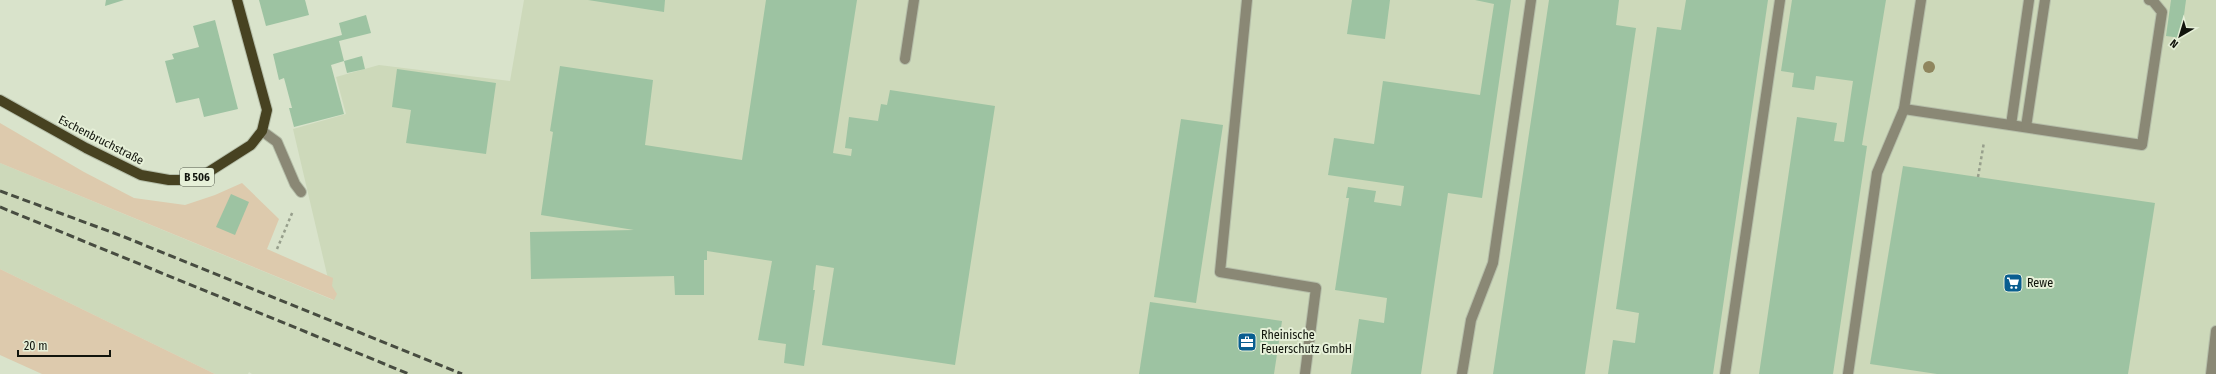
<svg xmlns="http://www.w3.org/2000/svg" width="2216" height="374" viewBox="0 0 2216 374" font-family="'Fira Sans Condensed',sans-serif">
	<rect width="100%" height="100%" fill="#d9e3cb"/>
	<!-- built -->
	<path fill="#cdd9ba" d="M 524,0 L 2216,0 L 2216,374 L 252,374 L 249,372 L 248,374 L 215,374 L 0,269 L 0,163 L 333,300 L 293,129 L 346,114 L 336,77 L 379,65 L 510,81 Z"/>
	<!-- green -->
	<g fill="#ddcaad">
		<path d="M 0,123 L 84,172 L 134,198 L 185,205 L 215,195 L 242,183 L 279,219 L 267,249 L 333,278 L 332,286 L 337,294 L 334,300 L 0,163 Z"/>
		<path d="M 0,269 L 215,374 L 42,374 L 0,355 Z"/>
	</g>
	<!-- building -->
	<g fill="#9dc3a2">
		<path d="M 106,0 L 124,0 L 105,6 Z"/>
		<path d="M 259,0 L 305,0 L 309,15 L 266,26 Z"/>
		<path d="M 588,0 L 665,0 L 664,12 Z"/>
		<path d="M 766,0 L 857,0 L 833,153 L 851,156 L 852,149 L 845,148 L 849,117 L 878,121 L 881,104 L 887,105 L 890,90 L 995,106 L 955,365 L 822,345 L 834,268 L 816,265 L 813,290 L 815,290 L 804,366 L 784,363 L 786,344 L 758,340 L 772,261 L 707,251 L 707,260 L 704,260 L 704,295 L 675,295 L 674,276 L 531,279 L 530,232 L 634,230 L 541,215 L 553,132 L 550,131 L 560,66 L 653,80 L 645,145 L 742,160 Z"/>
		<path d="M 1352,0 L 1390,0 L 1385,39 L 1347,34 Z"/>
		<path d="M 1475,0 L 1511,0 L 1482,198 L 1448,193 L 1421,374 L 1351,374 L 1359,319 L 1384,323 L 1387,298 L 1335,290 L 1349,198 L 1346,198 L 1348,187 L 1376,191 L 1374,202 L 1401,206 L 1404,186 L 1328,175 L 1334,138 L 1374,144 L 1383,81 L 1480,95 L 1494,4 Z"/>
		<path d="M 1549,0 L 1619,0 L 1616,25 L 1636,28 L 1585,374 L 1493,374 Z"/>
		<path d="M 1686,0 L 1768,0 L 1713,374 L 1608,374 L 1613,340 L 1635,343 L 1639,313 L 1616,309 L 1657,27 L 1681,30 Z"/>
		<path d="M 1792,0 L 1886,0 L 1862,145 L 1867,146 L 1833,374 L 1759,374 L 1797,117 L 1837,123 L 1834,141 L 1844,142 L 1853,81 L 1816,76 L 1814,90 L 1792,87 L 1794,73 L 1781,71 Z"/>
		<path d="M 2171,0 L 2186,0 L 2181,38 L 2166,36 Z"/>
		<path d="M 366,15 L 371,33 L 339,41 L 344,61 L 331,65 L 344,114 L 294,127 L 289,108 L 292,108 L 284,78 L 279,80 L 273,54 L 342,35 L 339,23 Z"/>
		<path d="M 215,20 L 238,109 L 204,117 L 199,98 L 176,103 L 165,61 L 174,59 L 172,54 L 199,47 L 193,26 Z"/>
		<path d="M 362,56 L 365,69 L 347,73 L 344,61 Z"/>
		<path d="M 397,69 L 496,83 L 486,154 L 406,143 L 411,110 L 392,107 Z"/>
		<path d="M 1181,119 L 1223,125 L 1196,303 L 1154,297 Z"/>
		<path d="M 1903,166 L 2155,203 L 2128,374 L 1937,374 L 1870,364 Z"/>
		<path d="M 231,194 L 249,202 L 235,235 L 216,227 Z"/>
		<path d="M 1150,302 L 1282,321 L 1274,374 L 1139,374 Z"/>
	</g>
	<g fill="none" stroke-linecap="round" stroke-linejoin="round">
		<defs>
			<g id="service">
				<path d="M 1247,0 L 1220,272 L 1316,288 L 1305,374"/>
				<path d="M 905,59 L 914,0"/>
				<path d="M 1904,109 L 2142,145 L 2162,12 L 2153,1 L 2149,0"/>
				<path d="M 2011,125 L 2029,0"/>
				<path d="M 2026,127 L 2045,0"/>
				<path d="M 262,131 L 277,142 L 295,184 L 301,192"/>
				<path d="M 1462,374 L 1471,320 L 1493,263 L 1531,0"/>
				<path d="M 1725,374 L 1780,0"/>
				<path d="M 1848,374 L 1877,173 L 1904,109 L 1921,0"/>
				<path d="M 2211,374 L 2216,331"/>
			</g>
			<path id="primary" d="M 0,100 L 86,148 L 141,175 L 169,180 L 187,180 L 207,173 L 251,145 L 262,131 L 267,110 L 237,0"/>
		</defs>
		<!-- service casing -->
		<use href="#service" stroke="#b5bea9" stroke-width="12"/>
		<!-- primary casing -->
		<use href="#primary" stroke="#b5bea9" stroke-width="12"/>
		<!-- path -->
		<g stroke="#979f8c" stroke-width="2.5" stroke-dasharray="3 3" stroke-linecap="butt">
			<path d="M 1978,177 L 1984,142"/>
			<path d="M 277,249 L 293,211"/>
		</g>
		<!-- service -->
		<use href="#service" stroke="#8a8875" stroke-width="10"/>
		<!-- primary -->
		<use href="#primary" stroke="#474221" stroke-width="10"/>
		<!-- rail -->
		<g stroke="#474c40" stroke-width="3" stroke-dasharray="8 4" stroke-linecap="butt">
			<path d="M 0,191 L 122,236 L 462,374"/>
			<path d="M 0,207 L 409,374"/>
		</g>
	</g>
	<!-- trees -->
	<circle fill="#8f865e" cx="1929" cy="67" r="6"/>
	<!-- icons -->
	<defs>
		<symbol id="supermarket-square" viewBox="-11 -11 22 22"><rect x="-9" y="-9" width="18" height="18" rx="4" fill="#095e90" stroke="#e6f0d8"/><path d="M-6-5.5h2.5l.6 2H6L4.5 2H-2.5L-4.4-4H-6ZM-1.5 3.2a1.3 1.3 0 1 0 .1 0ZM3 3.2a1.3 1.3 0 1 0 .1 0Z" fill="#fff"/></symbol>
		<symbol id="office-square" viewBox="-11 -11 22 22"><rect x="-9" y="-9" width="18" height="18" rx="4" fill="#095e90" stroke="#e6f0d8"/><path d="M-6-3h4V-5.5h4V-3h4V5H-6ZM-1-4.5V-3h2v-1.5ZM-6 0V1H6V0Z" fill="#fff"/></symbol>
	</defs>
	<g fill-rule="evenodd">
		<use href="#supermarket-square" x="2002" y="272" width="22" height="22"/>
		<use href="#office-square" x="1236" y="331" width="22" height="22"/>
	</g>
	<g text-anchor="middle" dominant-baseline="central" stroke-width="4" stroke-linejoin="round" paint-order="stroke">
		<!-- shield labels -->
		<rect fill="#e6f0d8" stroke="#515649" stroke-width="1" x="180" y="168" width="34" height="18" rx="3"/>
		<g font-size="11" font-weight="bold" fill="#11140c">
			<text x="197" y="177">B 506</text>
		</g>
		<!-- street labels -->
		<g font-size="12" fill="#11140c" stroke="#e6f0d8">
			<text transform="translate(101 140) rotate(27)">Eschenbruchstraße</text>
		</g>
		<!-- poi labels -->
		<g font-size="12" fill="#11140c" stroke="#e6f0d8" text-anchor="start">
			<text x="2027" y="283">Rewe</text>
			<text x="1261" y="335">Rheinische<tspan x="1261" dy="14">Feuerschutz GmbH</tspan></text>
		</g>
	</g>
	<!-- north arrow -->
	<g transform="translate(2180 36) rotate(218)" stroke="#e6f0d8" stroke-width="3" paint-order="stroke">
	<path d="M0-3L7 15L0 10L-7 15Z" fill="#11140c"/>
	<text y="-6" font-size="11" font-weight="bold" text-anchor="middle" fill="#11140c">N</text>
	</g>
	<!-- scale -->
	<path d="M18 350v6h92v-6" fill="none" stroke="#11140c" stroke-width="2"/>
	<text x="24" y="350" font-size="12" fill="#11140c" stroke="#e6f0d8" stroke-width="3" paint-order="stroke">20 m</text>
</svg>
